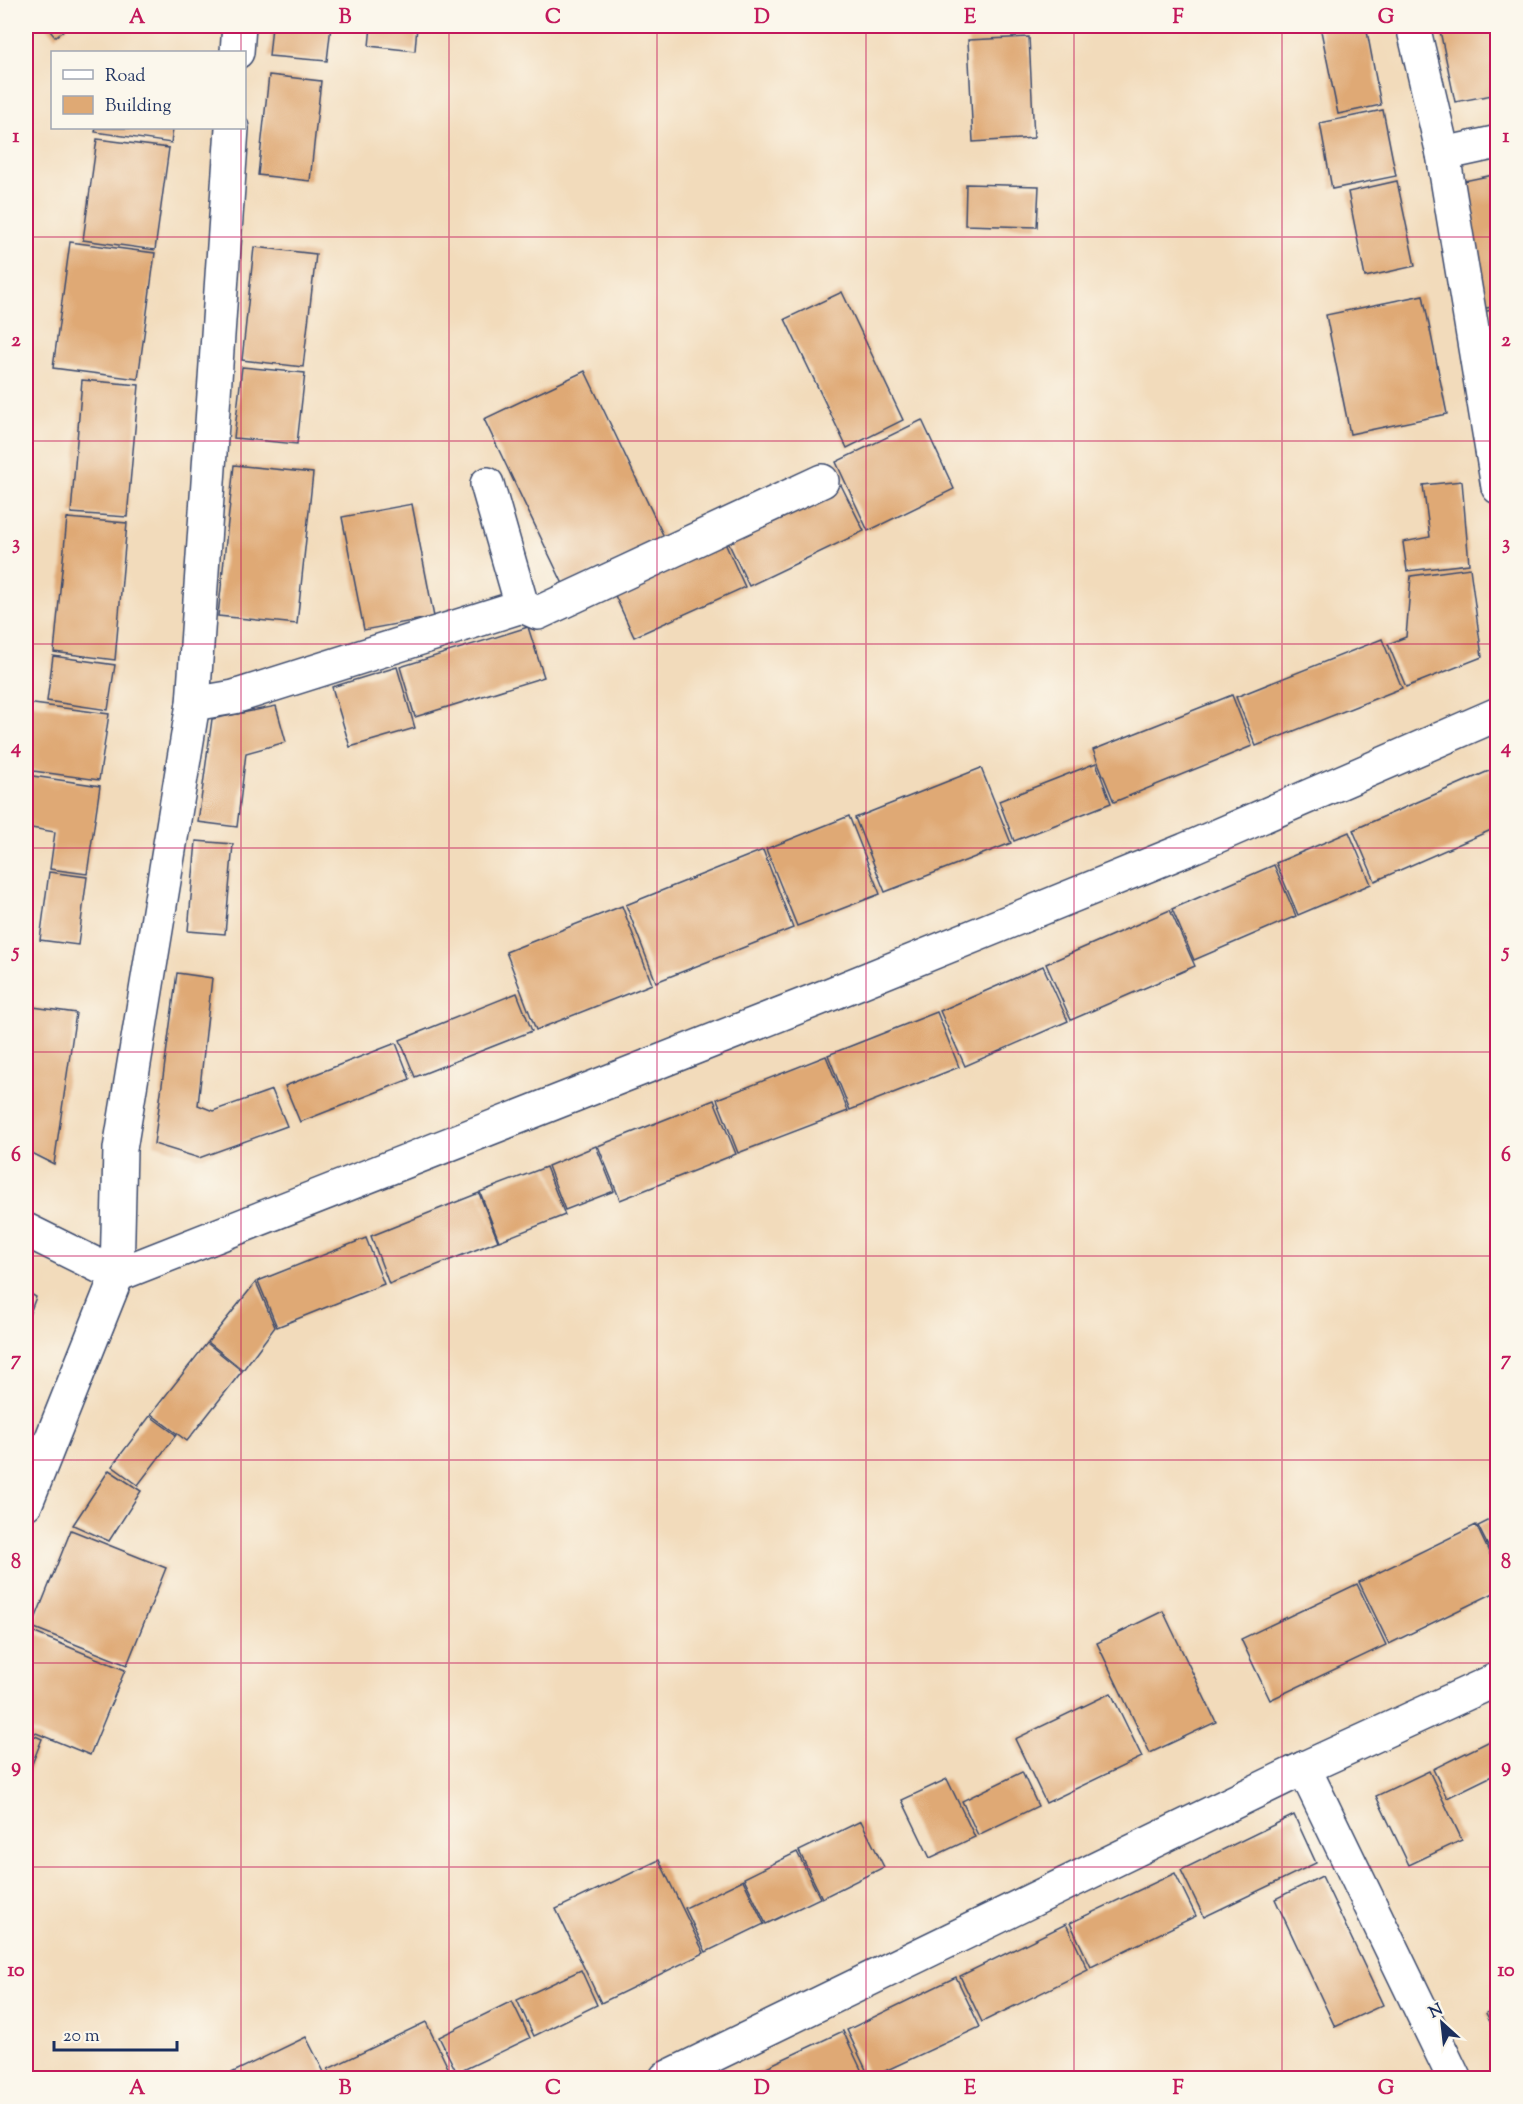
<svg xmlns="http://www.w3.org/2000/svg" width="1523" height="2104" viewBox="0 0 1523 2104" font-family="'Sorts Mill Goudy',serif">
	<rect width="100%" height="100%" fill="#fbf7ec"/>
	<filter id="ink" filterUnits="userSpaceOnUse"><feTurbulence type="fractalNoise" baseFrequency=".0167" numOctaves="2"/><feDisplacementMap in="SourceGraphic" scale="12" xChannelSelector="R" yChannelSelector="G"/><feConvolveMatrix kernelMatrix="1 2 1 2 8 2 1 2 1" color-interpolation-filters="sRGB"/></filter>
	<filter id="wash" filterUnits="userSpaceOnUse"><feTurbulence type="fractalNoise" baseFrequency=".008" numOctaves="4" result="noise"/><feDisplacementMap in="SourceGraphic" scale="24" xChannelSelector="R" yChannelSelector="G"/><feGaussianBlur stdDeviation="1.35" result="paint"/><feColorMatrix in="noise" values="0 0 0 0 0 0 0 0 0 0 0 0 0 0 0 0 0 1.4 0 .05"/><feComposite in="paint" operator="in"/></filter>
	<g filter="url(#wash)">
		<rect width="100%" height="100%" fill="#f2dbbb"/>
		<g id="blocks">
			<!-- building -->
			<g fill="#dfa974">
				<path d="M 46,26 L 69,26 L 55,37 Z"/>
				<path d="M 272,26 L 331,26 L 327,61 L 269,56 Z"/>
				<path d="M 371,26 L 417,26 L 415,51 L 369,46 Z"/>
				<path d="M 1320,26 L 1366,26 L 1381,105 L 1338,114 Z"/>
				<path d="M 1439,26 L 1498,26 L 1498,94 L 1455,102 Z"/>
				<path d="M 1029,37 L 1034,138 L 973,142 L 968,40 Z"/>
				<path d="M 269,75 L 321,81 L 310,181 L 258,175 Z"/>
				<path d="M 1383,110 L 1396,176 L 1332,189 L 1320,123 Z"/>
				<path d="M 96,128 L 173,128 L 171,143 L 95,132 Z"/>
				<path d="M 97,139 L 169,148 L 155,250 L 83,240 Z"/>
				<path d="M 1498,174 L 1498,306 L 1481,309 L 1459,182 Z"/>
				<path d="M 1397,181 L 1415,266 L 1365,277 L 1348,192 Z"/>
				<path d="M 966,184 L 1039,186 L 1037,227 L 965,225 Z"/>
				<path d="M 70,242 L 155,253 L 138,379 L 53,368 Z"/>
				<path d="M 254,247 L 316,254 L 303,367 L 242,360 Z"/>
				<path d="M 842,292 L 903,420 L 847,448 L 785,319 Z"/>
				<path d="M 1423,295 L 1447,414 L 1350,434 L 1326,315 Z"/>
				<path d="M 1498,309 L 1498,396 L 1481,312 Z"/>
				<path d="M 242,367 L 305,373 L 297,444 L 234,438 Z"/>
				<path d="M 585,371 L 665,539 L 564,586 L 484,419 Z"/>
				<path d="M 82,380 L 139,385 L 127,517 L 71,513 Z"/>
				<path d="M 922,420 L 954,489 L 868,531 L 836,462 Z"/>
				<path d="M 234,465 L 313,473 L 297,624 L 218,616 Z"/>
				<path d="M 1462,481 L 1469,564 L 1407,571 L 1403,542 L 1430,537 L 1423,485 Z"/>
				<path d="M 841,485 L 864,531 L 749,586 L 727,540 Z"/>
				<path d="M 412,504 L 434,617 L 364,630 L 342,517 Z"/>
				<path d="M 67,518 L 127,523 L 115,660 L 54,652 Z"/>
				<path d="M 724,541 L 745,587 L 634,637 L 613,591 Z"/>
				<path d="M 1470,568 L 1482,657 L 1406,687 L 1388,644 L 1406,637 L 1411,576 Z"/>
				<path d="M 528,627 L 544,677 L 415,717 L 400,667 Z"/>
				<path d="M 1382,639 L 1402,688 L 1256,746 L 1236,697 Z"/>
				<path d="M 53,656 L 115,665 L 108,710 L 47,701 Z"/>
				<path d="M 397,667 L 415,728 L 350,747 L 332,687 Z"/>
				<path d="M 1232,695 L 1252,746 L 1114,802 L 1093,750 Z"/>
				<path d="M 26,703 L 109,714 L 99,780 L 26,770 Z"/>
				<path d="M 276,706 L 286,742 L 246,753 L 237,827 L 198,822 L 212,719 Z"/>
				<path d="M 1096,763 L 1111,803 L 1014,841 L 999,801 Z"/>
				<path d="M 1498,767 L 1498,827 L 1375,881 L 1353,830 Z"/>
				<path d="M 981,768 L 1011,843 L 885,892 L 855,818 Z"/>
				<path d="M 26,775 L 100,786 L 87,874 L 50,869 L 55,832 L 26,827 Z"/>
				<path d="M 849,816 L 880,894 L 797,926 L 766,849 Z"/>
				<path d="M 1349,832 L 1371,884 L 1298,915 L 1276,863 Z"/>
				<path d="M 196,841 L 233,844 L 225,934 L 188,931 Z"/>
				<path d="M 763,850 L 793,928 L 656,982 L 626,905 Z"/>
				<path d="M 1274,865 L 1296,916 L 1194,960 L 1172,909 Z"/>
				<path d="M 49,872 L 87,877 L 78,945 L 40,940 Z"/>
				<path d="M 622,906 L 652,984 L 536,1030 L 506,952 Z"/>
				<path d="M 1170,910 L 1195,966 L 1071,1020 L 1046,964 Z"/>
				<path d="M 1043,966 L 1068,1021 L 965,1066 L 940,1011 Z"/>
				<path d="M 177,973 L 212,978 L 198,1105 L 213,1111 L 272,1090 L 287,1126 L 199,1158 L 154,1144 Z"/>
				<path d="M 517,993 L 532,1031 L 415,1077 L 400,1040 Z"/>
				<path d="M 26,1006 L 76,1013 L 54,1164 L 26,1150 Z"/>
				<path d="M 937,1012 L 959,1067 L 850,1110 L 828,1055 Z"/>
				<path d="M 396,1043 L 410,1079 L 300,1122 L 285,1086 Z"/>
				<path d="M 826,1056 L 848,1111 L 738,1153 L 717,1099 Z"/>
				<path d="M 714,1100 L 736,1154 L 620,1200 L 598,1146 Z"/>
				<path d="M 596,1146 L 614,1191 L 565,1210 L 548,1166 Z"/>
				<path d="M 546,1167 L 565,1215 L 499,1241 L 480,1192 Z"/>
				<path d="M 479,1193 L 498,1241 L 389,1284 L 371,1236 Z"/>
				<path d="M 366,1238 L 384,1284 L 277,1327 L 258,1281 Z"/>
				<path d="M 256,1282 L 275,1327 L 243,1370 L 208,1342 Z"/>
				<path d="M 26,1291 L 36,1297 L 26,1323 Z"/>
				<path d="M 207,1343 L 242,1371 L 187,1441 L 151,1414 Z"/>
				<path d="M 150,1416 L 176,1435 L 138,1485 L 112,1466 Z"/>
				<path d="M 109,1470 L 141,1491 L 109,1541 L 73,1525 Z"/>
				<path d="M 1498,1516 L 1498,1566 L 1478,1526 Z"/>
				<path d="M 1476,1525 L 1498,1571 L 1498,1591 L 1389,1644 L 1359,1582 Z"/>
				<path d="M 71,1530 L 166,1568 L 127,1665 L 32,1627 Z"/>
				<path d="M 1357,1584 L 1386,1645 L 1270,1700 L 1241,1639 Z"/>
				<path d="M 1163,1611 L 1216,1722 L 1150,1753 L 1097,1643 Z"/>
				<path d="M 30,1631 L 125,1670 L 90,1755 L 26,1729 L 26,1642 Z"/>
				<path d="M 1111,1693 L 1142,1757 L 1046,1803 L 1015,1739 Z"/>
				<path d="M 26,1732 L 42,1739 L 26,1779 Z"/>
				<path d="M 1490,1741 L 1498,1757 L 1498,1773 L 1447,1798 L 1433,1769 Z"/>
				<path d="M 1429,1771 L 1462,1840 L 1409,1865 L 1376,1796 Z"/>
				<path d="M 1022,1772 L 1038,1806 L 978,1835 L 962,1801 Z"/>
				<path d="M 947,1779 L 975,1837 L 930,1858 L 902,1800 Z"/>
				<path d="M 1294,1815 L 1316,1863 L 1204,1917 L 1181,1870 Z"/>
				<path d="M 861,1821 L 884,1867 L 822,1898 L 799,1851 Z"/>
				<path d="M 797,1852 L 820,1898 L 766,1924 L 744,1878 Z"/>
				<path d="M 659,1860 L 704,1953 L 601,2003 L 556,1909 Z"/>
				<path d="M 1175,1873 L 1196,1916 L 1091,1967 L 1070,1923 Z"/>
				<path d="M 1322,1876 L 1383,2005 L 1335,2027 L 1275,1899 Z"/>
				<path d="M 743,1880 L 764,1924 L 706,1952 L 685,1908 Z"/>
				<path d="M 1066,1924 L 1088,1970 L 982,2022 L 960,1976 Z"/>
				<path d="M 581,1970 L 597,2005 L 534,2036 L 517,2000 Z"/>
				<path d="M 956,1977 L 980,2027 L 870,2078 L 847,2030 Z"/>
				<path d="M 512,2001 L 530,2038 L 457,2073 L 439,2037 Z"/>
				<path d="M 1498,2007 L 1498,2036 L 1486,2013 Z"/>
				<path d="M 426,2022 L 452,2076 L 447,2078 L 333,2078 L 328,2069 Z"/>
				<path d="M 843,2031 L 865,2078 L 743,2078 Z"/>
				<path d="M 306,2037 L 327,2078 L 221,2078 Z"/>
			</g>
		</g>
	</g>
	<g filter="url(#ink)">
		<use href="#blocks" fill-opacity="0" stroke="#3b496c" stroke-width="1.5"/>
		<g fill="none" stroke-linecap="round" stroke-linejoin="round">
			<defs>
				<g id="minor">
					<path d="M 1413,26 L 1443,154 L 1498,487"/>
					<path d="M 237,52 L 239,26"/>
					<path d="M 1443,154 L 1498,142"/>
					<path d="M 522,606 L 538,613 L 822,481"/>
					<path d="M 193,704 L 234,697 L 522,606 L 487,484"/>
					<path d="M 26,1230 L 117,1275 L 826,996 L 1185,850 L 1498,714"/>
					<path d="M 26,1503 L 117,1275 L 120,1149 L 193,704 L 232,128"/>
					<path d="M 1304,1768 L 1454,2078"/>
					<path d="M 666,2078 L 1304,1768 L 1498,1679"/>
				</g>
			</defs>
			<!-- minor casing -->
			<use href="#minor" stroke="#3b496c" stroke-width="36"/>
			<!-- minor -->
			<use href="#minor" stroke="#fff" stroke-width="33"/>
		</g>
	</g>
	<!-- grid -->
	<path fill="none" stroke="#c2185b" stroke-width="1.5" stroke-opacity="0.55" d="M 241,26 L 241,52M 449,26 L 449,2078M 657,26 L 657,2078M 866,26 L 866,2078M 1074,26 L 1074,2078M 1282,26 L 1282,2078M 241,128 L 241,2078M 26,237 L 1498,237M 26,441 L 1498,441M 26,644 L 1498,644M 26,848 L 1498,848M 26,1052 L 1498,1052M 26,1256 L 1498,1256M 26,1460 L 1498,1460M 26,1663 L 1498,1663M 26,1867 L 1498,1867"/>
	<!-- margin -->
	<rect width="1523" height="2104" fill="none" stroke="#fbf7ec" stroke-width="66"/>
	<!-- legend -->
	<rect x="51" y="51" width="195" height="78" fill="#fbf7ec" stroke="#a1a7b3" stroke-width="1.5"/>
	<rect x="63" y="70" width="30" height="9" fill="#ffffff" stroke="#a1a7b3" stroke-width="1.5"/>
	<text x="105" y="81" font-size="18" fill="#1b2f5e">Road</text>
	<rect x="63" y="96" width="30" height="18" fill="#dfa974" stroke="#a1a7b3" stroke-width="1.5"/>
	<text x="105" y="111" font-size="18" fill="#1b2f5e">Building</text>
	<!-- north arrow -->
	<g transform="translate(1442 2023) rotate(333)" stroke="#fbf7ec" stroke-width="4.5" paint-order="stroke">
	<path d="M0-4.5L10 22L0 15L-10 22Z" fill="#1b2f5e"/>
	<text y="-9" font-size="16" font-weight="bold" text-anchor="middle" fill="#1b2f5e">N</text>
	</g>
	<!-- scale -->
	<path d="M54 2041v9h123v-9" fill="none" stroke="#1b2f5e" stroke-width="3"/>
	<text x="63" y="2041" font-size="18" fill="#1b2f5e" stroke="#fbf7ec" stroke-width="4.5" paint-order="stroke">20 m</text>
	<rect x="33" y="33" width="1457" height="2038" fill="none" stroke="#c2185b" stroke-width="2"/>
	<g font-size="20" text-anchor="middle" font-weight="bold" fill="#c2185b">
		<text x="137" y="23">A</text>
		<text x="345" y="23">B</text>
		<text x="553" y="23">C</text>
		<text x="762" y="23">D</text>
		<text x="970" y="23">E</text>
		<text x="1178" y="23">F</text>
		<text x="1386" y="23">G</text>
		<text x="16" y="142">1</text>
		<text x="1506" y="142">1</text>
		<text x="16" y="346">2</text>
		<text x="1506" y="346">2</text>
		<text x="16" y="549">3</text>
		<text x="1506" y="549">3</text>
		<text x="16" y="753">4</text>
		<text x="1506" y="753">4</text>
		<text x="16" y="957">5</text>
		<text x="1506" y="957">5</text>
		<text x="16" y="1161">6</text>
		<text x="1506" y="1161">6</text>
		<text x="16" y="1365">7</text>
		<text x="1506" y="1365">7</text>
		<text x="16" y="1568">8</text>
		<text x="1506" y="1568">8</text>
		<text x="16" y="1772">9</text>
		<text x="1506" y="1772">9</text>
		<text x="16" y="1976">10</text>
		<text x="1506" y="1976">10</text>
		<text x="137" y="2094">A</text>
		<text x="345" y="2094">B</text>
		<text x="553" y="2094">C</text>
		<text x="762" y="2094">D</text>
		<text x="970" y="2094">E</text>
		<text x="1178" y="2094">F</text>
		<text x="1386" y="2094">G</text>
	</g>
</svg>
